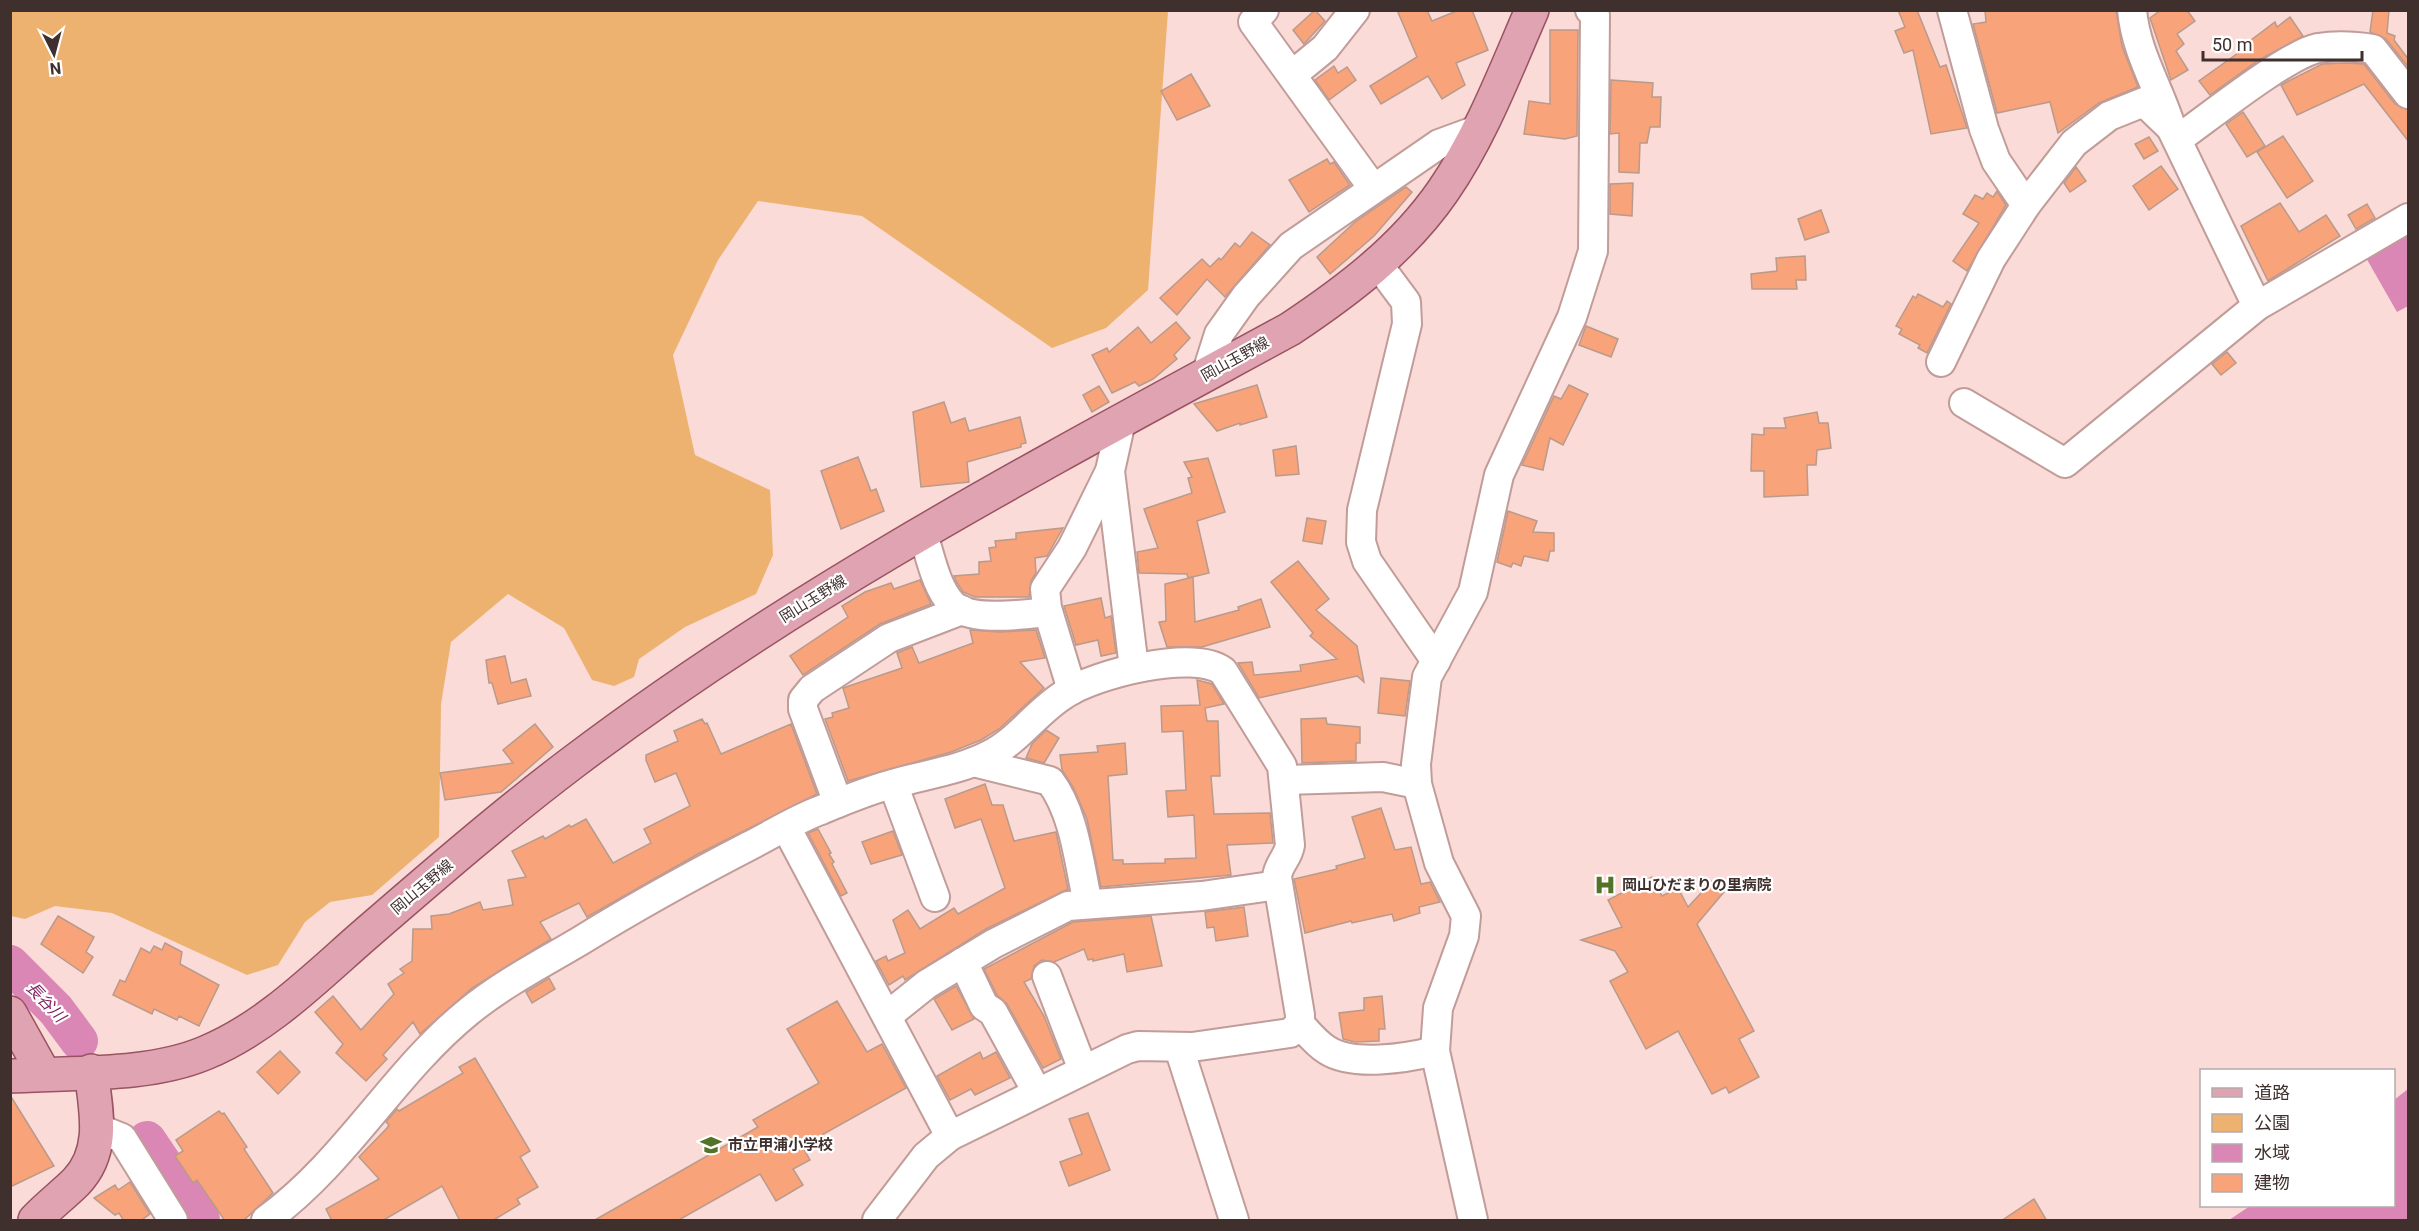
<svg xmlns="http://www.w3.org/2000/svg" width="2419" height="1231" viewBox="0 0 2419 1231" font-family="Roboto,'Noto Sans JP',sans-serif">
	<rect width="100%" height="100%" fill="#fadbd7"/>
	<!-- green -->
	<path fill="#edb170" d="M 10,11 L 1168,11 L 1148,290 L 1106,328 L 1052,348 L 862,216 L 758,201 L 718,260 L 673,355 L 695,455 L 770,490 L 773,555 L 756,594 L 685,627 L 639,659 L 634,677 L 614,686 L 592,680 L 564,628 L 508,594 L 451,642 L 441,704 L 439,837 L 372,895 L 330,902 L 305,922 L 278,965 L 247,975 L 112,913 L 55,906 L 25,919 L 11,916 Z"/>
	<!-- water -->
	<g fill="#da87b5">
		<path d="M 2408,229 L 2408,306 L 2397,312 L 2365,256 Z"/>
		<path d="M 2408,1089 L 2408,1220 L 2229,1220 L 2250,1206 L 2394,1206 L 2394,1100 Z"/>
	</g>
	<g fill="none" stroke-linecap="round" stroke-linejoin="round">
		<!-- river -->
		<g stroke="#da87b5" stroke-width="38">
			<path d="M 10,964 L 56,1010 L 79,1041"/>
			<path d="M 147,1140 L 201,1220"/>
		</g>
	</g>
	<!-- building -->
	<g fill="#f8a379" stroke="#ba9a8b" stroke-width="1.5">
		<path d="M 1315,10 L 1325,21 L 1304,44 L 1293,30 Z"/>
		<path d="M 1397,10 L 1427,10 L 1432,21 L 1459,10 L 1472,10 L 1488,50 L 1456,63 L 1465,85 L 1442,99 L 1428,76 L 1381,104 L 1370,86 L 1417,57 Z"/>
		<path d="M 1898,10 L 1917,10 L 1940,67 L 1946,65 L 1967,128 L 1931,134 L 1913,50 L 1904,53 L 1895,31 L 1905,27 Z"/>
		<path d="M 1985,10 L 2116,10 L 2122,46 L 2138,87 L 2099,103 L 2058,133 L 2050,102 L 1997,113 L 1973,24 L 1986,22 Z"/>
		<path d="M 2161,10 L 2187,10 L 2195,21 L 2177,34 L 2184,44 L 2176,51 L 2188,70 L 2171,80 L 2150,18 Z"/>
		<path d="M 2373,10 L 2389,10 L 2387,33 L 2395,36 L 2394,40 L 2409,60 L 2409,68 L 2386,39 L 2370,32 Z"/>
		<path d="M 2290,17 L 2303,36 L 2259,60 L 2210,95 L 2199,81 L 2245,48 L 2243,46 L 2275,22 L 2277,27 Z"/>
		<path d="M 1550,30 L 1578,30 L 1577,136 L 1565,139 L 1524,134 L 1529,101 L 1550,104 Z"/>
		<path d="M 2345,63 L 2364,64 L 2395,104 L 2409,110 L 2409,142 L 2364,84 L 2297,115 L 2281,85 L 2322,64 Z"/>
		<path d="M 1334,66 L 1338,73 L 1347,67 L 1356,80 L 1329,100 L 1315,80 Z"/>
		<path d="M 1191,74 L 1210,106 L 1177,120 L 1161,91 Z"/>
		<path d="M 1611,80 L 1653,83 L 1652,97 L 1661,97 L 1660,127 L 1650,127 L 1647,143 L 1640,143 L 1639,173 L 1619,172 L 1619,133 L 1610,134 Z"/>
		<path d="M 2243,112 L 2265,146 L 2247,157 L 2226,124 Z"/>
		<path d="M 2283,136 L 2313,181 L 2287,198 L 2257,152 Z"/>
		<path d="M 2149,137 L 2158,151 L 2144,159 L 2135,144 Z"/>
		<path d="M 1327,159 L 1330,164 L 1334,162 L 1350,185 L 1309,212 L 1289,180 Z"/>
		<path d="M 2161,166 L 2178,189 L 2149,210 L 2133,186 Z"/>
		<path d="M 2076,167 L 2086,181 L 2070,192 L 2064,183 Z"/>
		<path d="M 1633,183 L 1632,216 L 1610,214 L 1610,184 Z"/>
		<path d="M 1406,187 L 1412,192 L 1374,236 L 1330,274 L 1317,257 L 1355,222 Z"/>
		<path d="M 1997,191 L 2006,205 L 1967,271 L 1953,261 L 1979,223 L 1963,214 L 1975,195 L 1983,199 L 1987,193 L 1993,197 Z"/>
		<path d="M 2280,203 L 2299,232 L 2326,215 L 2340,236 L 2268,281 L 2241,226 Z"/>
		<path d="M 2367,204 L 2375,218 L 2356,229 L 2348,215 Z"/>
		<path d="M 1821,210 L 1829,232 L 1805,240 L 1798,219 Z"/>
		<path d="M 1252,232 L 1270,245 L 1225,297 L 1207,279 L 1177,315 L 1160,298 L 1202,259 L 1210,267 L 1219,258 L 1221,260 L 1235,243 L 1240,247 Z"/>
		<path d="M 1805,256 L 1806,280 L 1796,280 L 1797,289 L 1752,289 L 1751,274 L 1777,271 L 1776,258 Z"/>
		<path d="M 1918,294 L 1943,307 L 1947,301 L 1951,304 L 1927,353 L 1918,348 L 1920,345 L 1899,334 L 1902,329 L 1896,326 L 1913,296 L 1916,298 Z"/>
		<path d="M 1176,322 L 1190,338 L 1174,355 L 1177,359 L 1153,379 L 1139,386 L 1135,382 L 1112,393 L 1092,355 L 1107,348 L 1109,352 L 1138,327 L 1151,343 Z"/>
		<path d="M 1586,326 L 1618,339 L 1611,357 L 1579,345 Z"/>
		<path d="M 2227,352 L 2236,363 L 2221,375 L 2212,364 Z"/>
		<path d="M 1257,385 L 1267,417 L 1240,425 L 1240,423 L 1217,431 L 1194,404 Z"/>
		<path d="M 1569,385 L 1588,394 L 1563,445 L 1550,438 L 1543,470 L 1522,465 L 1554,396 L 1561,399 Z"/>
		<path d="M 1099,386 L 1109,402 L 1092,412 L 1083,395 Z"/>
		<path d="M 944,402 L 951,423 L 965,418 L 969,431 L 1020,417 L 1026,443 L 1021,444 L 1021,447 L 967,462 L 969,482 L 921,487 L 913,412 Z"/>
		<path d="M 1817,412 L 1819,423 L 1828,423 L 1831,448 L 1817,450 L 1816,465 L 1807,465 L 1808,495 L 1764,497 L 1764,471 L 1751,471 L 1752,434 L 1764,435 L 1764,428 L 1786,428 L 1784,418 Z"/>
		<path d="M 1296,446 L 1299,474 L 1276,476 L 1273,450 Z"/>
		<path d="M 858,457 L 871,491 L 876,489 L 884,511 L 841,529 L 821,471 Z"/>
		<path d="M 1208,458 L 1225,512 L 1197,521 L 1209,573 L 1188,578 L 1187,574 L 1139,573 L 1137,552 L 1158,548 L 1144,509 L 1192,493 L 1188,478 L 1192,477 L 1184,462 Z"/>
		<path d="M 1508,511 L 1537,521 L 1533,532 L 1554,533 L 1554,551 L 1550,551 L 1548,561 L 1524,556 L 1521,566 L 1513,563 L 1511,567 L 1497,562 Z"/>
		<path d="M 1307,518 L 1326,521 L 1322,544 L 1303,541 Z"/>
		<path d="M 1063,528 L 1047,556 L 1035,558 L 1036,573 L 1031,581 L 1029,597 L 975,597 L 963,592 L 956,581 L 954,576 L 979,574 L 979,562 L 991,561 L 989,548 L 996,547 L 995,541 L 1016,539 L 1016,533 Z"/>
		<path d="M 1298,561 L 1329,599 L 1316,610 L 1357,646 L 1364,682 L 1357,676 L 1259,698 L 1238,663 L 1252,662 L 1254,675 L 1301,671 L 1300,665 L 1337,659 L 1310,636 L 1313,633 L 1271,582 Z"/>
		<path d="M 1193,577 L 1195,622 L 1239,610 L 1238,607 L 1261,599 L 1270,627 L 1202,647 L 1167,647 L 1159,622 L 1166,621 L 1165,584 Z"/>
		<path d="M 920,580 L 931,604 L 880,624 L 803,675 L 790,656 L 848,617 L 842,606 L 865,592 L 891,583 L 894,589 Z"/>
		<path d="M 1101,598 L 1105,618 L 1111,616 L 1116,653 L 1101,656 L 1098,640 L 1076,645 L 1064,606 Z"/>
		<path d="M 970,630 L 999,632 L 1036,630 L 1045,658 L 1020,662 L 1044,688 L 999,729 L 981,740 L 951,752 L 848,781 L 825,719 L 833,717 L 832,713 L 849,708 L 843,688 L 902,668 L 897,653 L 912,647 L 919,663 L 973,643 Z"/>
		<path d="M 505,656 L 511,683 L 526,679 L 531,696 L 498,704 L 492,683 L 489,683 L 486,660 Z"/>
		<path d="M 1381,678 L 1410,681 L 1405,716 L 1378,713 Z"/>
		<path d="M 1197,680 L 1212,684 L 1224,704 L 1205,708 L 1207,721 L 1218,721 L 1220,776 L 1211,776 L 1214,814 L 1270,813 L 1273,843 L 1227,845 L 1231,875 L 1101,887 L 1087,819 L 1073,787 L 1062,770 L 1060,755 L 1098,752 L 1097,746 L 1125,743 L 1127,774 L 1108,776 L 1113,860 L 1123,860 L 1123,864 L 1165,863 L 1165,859 L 1196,858 L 1194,815 L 1168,817 L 1166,791 L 1186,790 L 1183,731 L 1162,732 L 1161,706 L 1200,705 Z"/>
		<path d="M 1326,718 L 1327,724 L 1360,727 L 1360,743 L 1356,743 L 1356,761 L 1302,763 L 1301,719 Z"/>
		<path d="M 702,719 L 705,724 L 707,723 L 721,754 L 791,724 L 817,794 L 698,854 L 587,917 L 579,903 L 540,922 L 551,939 L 472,988 L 420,1034 L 413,1022 L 383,1055 L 387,1059 L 366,1081 L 336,1053 L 343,1044 L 315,1012 L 333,996 L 361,1030 L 394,994 L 388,984 L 404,973 L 400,969 L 412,961 L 413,929 L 432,929 L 431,916 L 449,914 L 480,902 L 483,910 L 513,905 L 508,880 L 526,877 L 512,851 L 543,836 L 545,839 L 569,825 L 571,827 L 586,819 L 613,863 L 651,843 L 644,829 L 690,806 L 676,773 L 655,782 L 646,760 L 646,755 L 678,741 L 674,731 Z"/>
		<path d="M 535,724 L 553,747 L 501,792 L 445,800 L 440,773 L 513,763 L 503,750 Z"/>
		<path d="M 1046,730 L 1059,738 L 1044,763 L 1026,758 L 1032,744 Z"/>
		<path d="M 985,784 L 992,805 L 1003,805 L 1014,841 L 1056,832 L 1068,889 L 986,929 L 905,980 L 903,976 L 889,985 L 876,961 L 886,956 L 888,961 L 905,953 L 893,920 L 908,910 L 920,929 L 954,908 L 958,914 L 1005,888 L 981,819 L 955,828 L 945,799 Z"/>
		<path d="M 1381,808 L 1395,850 L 1411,847 L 1421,884 L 1430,882 L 1440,902 L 1419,907 L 1420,913 L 1394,921 L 1392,914 L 1352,923 L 1351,921 L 1305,933 L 1294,879 L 1337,869 L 1336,866 L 1365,858 L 1352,817 Z"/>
		<path d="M 818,829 L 831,853 L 829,854 L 834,862 L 832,864 L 847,893 L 841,896 L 808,833 Z"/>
		<path d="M 893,831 L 902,855 L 871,864 L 862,842 Z"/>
		<path d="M 1652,877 L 1662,896 L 1678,888 L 1688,907 L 1712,881 L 1724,892 L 1697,924 L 1754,1031 L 1739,1039 L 1759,1077 L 1729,1093 L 1726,1087 L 1712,1094 L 1678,1031 L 1646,1049 L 1610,981 L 1628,972 L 1615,951 L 1581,940 L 1622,927 L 1608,900 Z"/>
		<path d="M 1244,907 L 1248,936 L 1216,941 L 1214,927 L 1207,928 L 1205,912 Z"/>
		<path d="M 58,916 L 94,937 L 86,952 L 93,957 L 83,973 L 41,944 Z"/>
		<path d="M 1151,916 L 1162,966 L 1127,972 L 1124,954 L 1093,961 L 1093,959 L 1088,960 L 1084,949 L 1054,962 L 1042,960 L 1034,966 L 1031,979 L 1024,982 L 1044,1016 L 1061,1059 L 1043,1068 L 1007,1004 L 997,995 L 984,969 L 1073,922 Z"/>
		<path d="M 165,943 L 182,952 L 180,964 L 219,985 L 199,1026 L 179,1016 L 177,1020 L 154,1009 L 152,1014 L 113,995 L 120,980 L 125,982 L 141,948 L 150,953 L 154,946 L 162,950 Z"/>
		<path d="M 549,978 L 555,989 L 532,1003 L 526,992 Z"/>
		<path d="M 956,986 L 974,1019 L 952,1030 L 934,999 Z"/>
		<path d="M 1382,996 L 1385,1029 L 1379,1029 L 1379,1041 L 1355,1042 L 1343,1039 L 1339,1013 L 1364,1010 L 1364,998 Z"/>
		<path d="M 837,1001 L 867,1052 L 882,1044 L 906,1088 L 802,1146 L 810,1160 L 793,1169 L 803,1185 L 776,1201 L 760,1174 L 677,1221 L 593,1221 L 758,1127 L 753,1120 L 819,1083 L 787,1029 Z"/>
		<path d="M 280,1051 L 300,1072 L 278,1094 L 257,1072 Z"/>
		<path d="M 980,1052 L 983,1059 L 996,1052 L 1010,1078 L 975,1095 L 971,1089 L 950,1100 L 937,1076 Z"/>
		<path d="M 475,1058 L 530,1151 L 520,1157 L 538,1187 L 517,1199 L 520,1204 L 492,1221 L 460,1221 L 442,1186 L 382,1221 L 332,1221 L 326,1209 L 379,1179 L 359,1157 L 387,1128 L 389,1125 L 386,1122 L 397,1109 L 399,1111 L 463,1073 L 459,1067 Z"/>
		<path d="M 10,1095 L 54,1166 L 10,1187 Z"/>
		<path d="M 219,1111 L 222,1114 L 224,1113 L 247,1147 L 244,1149 L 273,1193 L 243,1221 L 225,1221 L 197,1180 L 193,1183 L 175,1156 L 183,1151 L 176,1140 Z"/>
		<path d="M 1088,1113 L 1110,1170 L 1069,1186 L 1060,1162 L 1082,1154 L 1069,1119 Z"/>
		<path d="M 130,1182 L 150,1214 L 140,1221 L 124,1221 L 119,1213 L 115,1215 L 94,1198 L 115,1185 L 118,1190 Z"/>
		<path d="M 2034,1199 L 2047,1221 L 2001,1221 Z"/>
	</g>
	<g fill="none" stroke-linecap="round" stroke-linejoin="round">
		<defs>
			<g id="minor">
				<path d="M 1264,10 L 1253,22 L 1373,188"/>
				<path d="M 1952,10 L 1984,129 L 1996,161 L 2026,205"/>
				<path d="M 1292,75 L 1325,48 L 1355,10"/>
				<path d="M 2178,139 C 2208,118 2286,55 2318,48 C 2337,45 2354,46 2373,49 L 2408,94"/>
				<path d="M 1377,263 L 1406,302 L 1407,324 L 1362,510 L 1361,542 L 1367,561 L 1436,661"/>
				<path d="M 2257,306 L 2408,218"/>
				<path d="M 1941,362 L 1991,259 L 2026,205 L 2074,143 L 2109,116 L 2144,102 L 2171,128"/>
				<path d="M 1206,375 L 1219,334 L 1246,296 L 1291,246 L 1439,144 L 1480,129"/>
				<path d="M 1964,403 L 2065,463 L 2257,306 L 2172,130 C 2160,89 2136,54 2132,10"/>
				<path d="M 1121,421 L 1110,471 L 1134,668"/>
				<path d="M 922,531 C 930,554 935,586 952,604 C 970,623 1025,614 1048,612"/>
				<path d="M 1072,690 L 1047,608 L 1045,589 L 1072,548 L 1110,471"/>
				<path d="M 973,762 L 1050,781 C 1075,814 1079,864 1088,904"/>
				<path d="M 1285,780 L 1383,777 L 1417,784"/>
				<path d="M 893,784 L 935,897"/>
				<path d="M 838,803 L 803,709 L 803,700 L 812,689 L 889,638 L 962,610"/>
				<path d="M 786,827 L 950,1136"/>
				<path d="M 963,962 L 984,1006 L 993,1012 L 1037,1092"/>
				<path d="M 1047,976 L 1083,1070"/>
				<path d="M 887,1016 L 927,984 L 993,944 L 1068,906 L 1202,896 L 1278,885"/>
				<path d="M 1300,1024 C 1308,1033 1317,1044 1327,1050 C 1353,1067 1407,1058 1435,1051"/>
				<path d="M 1179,1048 L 1234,1220"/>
				<path d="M 97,1128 L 122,1138 L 173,1220"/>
				<path d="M 266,1220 C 347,1161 393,1073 468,1012 C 502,984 543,963 580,941 C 635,907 691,876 749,846 C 773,834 796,819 821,810 C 845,800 871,789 896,783 C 928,774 960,770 989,755 C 1019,740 1037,711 1065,694 C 1095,674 1193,649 1223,671 L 1282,766 L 1290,845 C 1288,858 1278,864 1277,877 L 1300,1015 L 1300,1024 L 1290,1033 L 1192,1047 L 1138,1046 L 1127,1049 L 950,1136 L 926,1156 L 877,1220"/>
				<path d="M 1473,1220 L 1435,1051 L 1438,1008 L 1464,936 L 1466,916 L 1439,863 L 1417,784 L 1416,764 L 1427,677 L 1473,592 L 1499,475 L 1572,317 L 1593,251 L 1595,15 L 1590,10"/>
			</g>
			<g id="major">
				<path d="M 10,1013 L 44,1074"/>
				<path d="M 10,1076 C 72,1072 148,1077 205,1053 C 268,1027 317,976 368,932 C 435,874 502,816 572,763 C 796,593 1044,463 1290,329 C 1347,291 1403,249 1443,191 C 1481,136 1505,72 1532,10"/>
				<path d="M 35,1220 C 48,1206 63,1195 76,1182 C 106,1151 96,1110 91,1071"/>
			</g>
		</defs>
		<!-- minor casing -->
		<use href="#minor" stroke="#c19c98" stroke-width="32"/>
		<!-- major casing -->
		<use href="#major" stroke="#9a5362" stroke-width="36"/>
		<!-- minor -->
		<use href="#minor" stroke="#fff" stroke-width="28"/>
		<!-- major -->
		<use href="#major" stroke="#e0a3b2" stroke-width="33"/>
	</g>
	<!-- icons -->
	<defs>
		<symbol id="hospital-bare" viewBox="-9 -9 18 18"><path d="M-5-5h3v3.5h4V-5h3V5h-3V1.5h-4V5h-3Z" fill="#557328" stroke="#fff" stroke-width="2.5" paint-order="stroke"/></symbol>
		<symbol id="school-bare" viewBox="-9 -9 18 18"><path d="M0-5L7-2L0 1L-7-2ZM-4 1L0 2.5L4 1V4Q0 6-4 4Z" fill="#557328" stroke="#fff" stroke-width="2.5" paint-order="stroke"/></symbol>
	</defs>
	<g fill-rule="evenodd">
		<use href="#hospital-bare" x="1590" y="870" width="30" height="30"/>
		<use href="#school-bare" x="696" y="1130" width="30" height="30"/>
	</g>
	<g text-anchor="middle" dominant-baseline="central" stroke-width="4.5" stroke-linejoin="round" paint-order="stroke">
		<!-- street labels -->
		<g font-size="15" fill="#3f302e" stroke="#fff">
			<text transform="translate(1235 359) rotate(-29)">岡山玉野線</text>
			<text transform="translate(813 599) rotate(-32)">岡山玉野線</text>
			<text transform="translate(422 887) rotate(-40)">岡山玉野線</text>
		</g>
		<!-- poi labels -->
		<g font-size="15" font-weight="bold" fill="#3f302e" stroke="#fff" text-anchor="start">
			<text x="1622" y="885">岡山ひだまりの里病院</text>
			<text x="728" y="1145">市立甲浦小学校</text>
		</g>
		<!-- water labels -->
		<g font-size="16" font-style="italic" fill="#7e1c5b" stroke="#fff">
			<text transform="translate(46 1002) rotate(47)">長谷川</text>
		</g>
	</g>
	<!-- border -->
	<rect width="2419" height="1231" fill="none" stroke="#3f302e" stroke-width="24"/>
	<!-- legend -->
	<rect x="2200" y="1069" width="195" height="138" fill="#ffffff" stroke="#b2acab" stroke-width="1.5"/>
	<rect x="2212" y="1088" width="30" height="9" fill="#e0a3b2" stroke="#b2acab" stroke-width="1.5"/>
	<text x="2254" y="1099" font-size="18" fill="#3f302e">道路</text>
	<rect x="2212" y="1114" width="30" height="18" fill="#edb170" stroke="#b2acab" stroke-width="1.5"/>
	<text x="2254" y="1129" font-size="18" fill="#3f302e">公園</text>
	<rect x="2212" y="1144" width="30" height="18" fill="#da87b5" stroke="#b2acab" stroke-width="1.5"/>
	<text x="2254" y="1159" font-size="18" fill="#3f302e">水域</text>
	<rect x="2212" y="1174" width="30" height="18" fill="#f8a379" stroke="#b2acab" stroke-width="1.5"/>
	<text x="2254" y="1189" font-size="18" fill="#3f302e">建物</text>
	<!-- north arrow -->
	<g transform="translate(54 54) rotate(174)" stroke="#ffffff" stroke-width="4.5" paint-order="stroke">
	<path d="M0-4.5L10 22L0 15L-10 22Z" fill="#3f302e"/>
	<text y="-9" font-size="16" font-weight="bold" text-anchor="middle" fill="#3f302e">N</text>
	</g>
	<!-- scale -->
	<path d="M2203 51v9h159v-9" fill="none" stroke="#3f302e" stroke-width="3"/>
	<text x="2212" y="51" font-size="18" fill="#3f302e" stroke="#ffffff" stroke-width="4.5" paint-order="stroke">50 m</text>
</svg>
